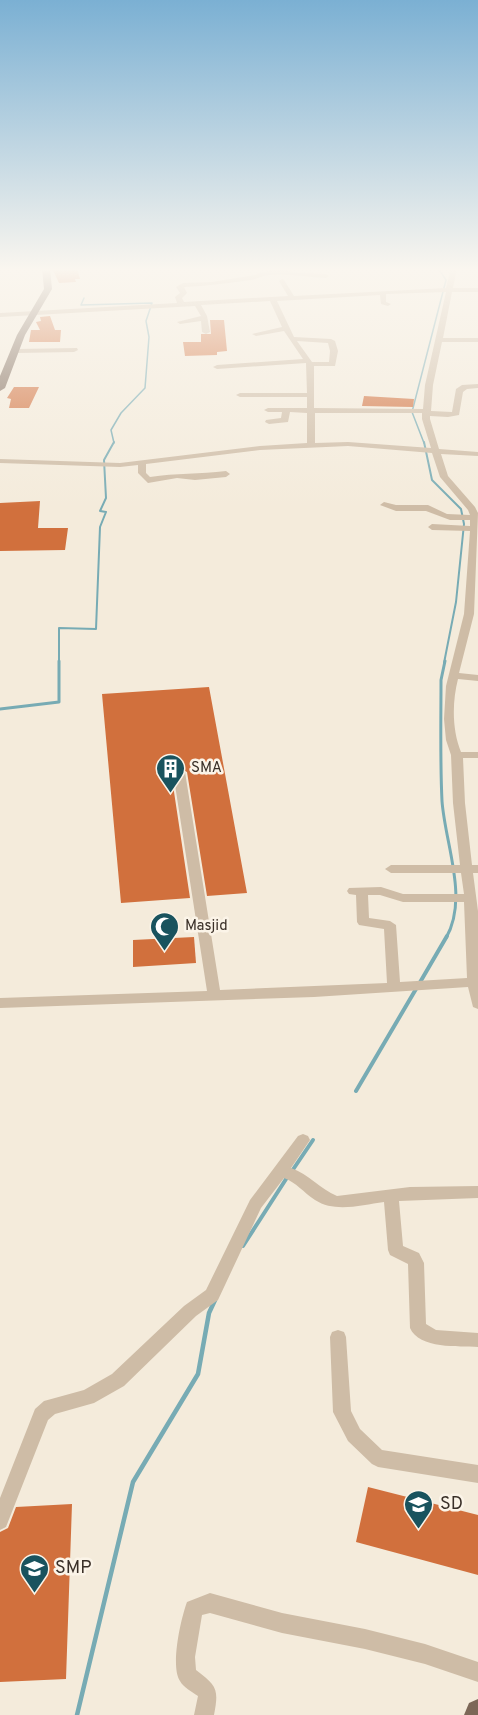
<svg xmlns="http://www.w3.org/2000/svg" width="478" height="1715" viewBox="0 0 478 1715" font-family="Overpass,sans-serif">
	<rect width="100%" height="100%" fill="#f4ebdb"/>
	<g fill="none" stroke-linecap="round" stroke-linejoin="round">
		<!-- stream-far4 -->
		<g stroke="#77abb4" stroke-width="1.5">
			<path d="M 84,298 L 81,305 L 152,303 L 146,321 L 149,337 L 145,388 L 121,413 L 111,430 L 114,443"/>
			<path d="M 424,443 L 412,412 L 446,280 L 438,268"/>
		</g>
		<!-- stream-far3 -->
		<g stroke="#77abb4" stroke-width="2">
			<path d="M 424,442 L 432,480 L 461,509 L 464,524 L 456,602 L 444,663"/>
			<path d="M 59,663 L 59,628 L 96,629 L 100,527 L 106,512 L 100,511 L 106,498 L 104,460 L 114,442"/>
		</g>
		<!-- stream-far2 -->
		<g stroke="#77abb4" stroke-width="3">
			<path d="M 445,661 L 441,680 C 441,720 440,761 442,801 C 445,844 469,898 446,938"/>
			<path d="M 0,709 L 59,702 L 59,661"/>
		</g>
		<!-- stream-far1 -->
		<g stroke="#77abb4" stroke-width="4">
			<path d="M 419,984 L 447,936"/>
			<path d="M 356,1091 L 416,989"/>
			<path d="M 292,1171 L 313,1140"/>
			<path d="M 243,1246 L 288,1176"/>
		</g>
		<!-- stream -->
		<path stroke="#77abb4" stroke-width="4.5" d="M 77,1715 L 133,1482 L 198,1374 L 209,1313 L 215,1300"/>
	</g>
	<!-- building -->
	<g fill="#d1703d">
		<path d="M 52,268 L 77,268 L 80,279 L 75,279 L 76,282 L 59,283 Z"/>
		<path d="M 50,316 L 55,330 L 61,330 L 60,342 L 29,342 L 31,330 L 40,330 L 36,322 L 41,321 L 40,317 Z"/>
		<path d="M 210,320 L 224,320 L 227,351 L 217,352 L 217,355 L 185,356 L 183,342 L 201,342 L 201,334 L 211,334 Z"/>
		<path d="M 14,387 L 39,387 L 29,408 L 9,408 L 11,399 L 7,398 Z"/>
		<path d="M 364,396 L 414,399 L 413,407 L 362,406 Z"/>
		<path d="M 40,501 L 38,528 L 68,528 L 65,550 L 0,551 L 0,503 Z"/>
		<path d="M 209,687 L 247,893 L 207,896 L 187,772 L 178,767 L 171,772 L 190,898 L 121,903 L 102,694 Z"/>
		<path d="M 194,937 L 196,963 L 133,967 L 133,940 Z"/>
		<path d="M 368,1487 L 478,1515 L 478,1575 L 356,1542 Z"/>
		<path d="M 72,1504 L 66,1679 L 0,1682 L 0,1532 L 8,1528 L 16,1507 Z"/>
	</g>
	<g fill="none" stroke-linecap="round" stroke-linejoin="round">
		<!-- minor -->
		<g fill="#cebca6" fill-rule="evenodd">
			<path d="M 280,268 L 296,273 L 326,274 L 329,276 L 326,278 C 307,277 288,273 269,275 C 263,275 258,279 251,280 C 229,283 207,286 184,287 L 187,293 L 182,298 L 184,302 L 288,296 L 279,281 L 282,279 L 284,280 L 294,296 L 446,288 L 451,268 L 457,268 L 453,288 L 478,288 L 478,292 L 452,292 L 443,338 L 478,338 L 478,342 L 442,342 L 433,385 L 431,411 L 452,412 L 456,389 L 462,385 L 478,384 L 478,388 L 467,389 L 463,392 L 459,415 L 448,417 L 430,416 L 430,419 L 439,449 L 478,452 L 478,456 L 441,454 L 448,476 L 475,507 L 478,513 L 474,614 L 459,673 L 478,675 L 478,681 L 458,679 C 452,702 452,730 461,752 L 478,752 L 478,758 L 463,758 L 465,803 L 472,865 L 478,865 L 478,873 L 473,873 L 478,911 L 478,1009 L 473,1007 L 468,987 L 314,997 L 0,1008 L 0,998 L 207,991 L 173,772 L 179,769 L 185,772 L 220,990 L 387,983 L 384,929 L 359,925 L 357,922 L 356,895 L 349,894 L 347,891 L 349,888 L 381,887 L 403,894 L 464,894 L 461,873 L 391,873 L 385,869 L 391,865 L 460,865 L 453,803 L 451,755 L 446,740 L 444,719 L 446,686 L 464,614 L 470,531 L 432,530 L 428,527 L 432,524 L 470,526 L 470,520 L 450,520 L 426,511 L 396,511 L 380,505 L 384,502 L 396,505 L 428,505 L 447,514 L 470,515 L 468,510 L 440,477 L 432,453 L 348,446 L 260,450 L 146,464 L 146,473 L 150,477 C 176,473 200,474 226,471 L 230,474 L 226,477 L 195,480 L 177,478 L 148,483 L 138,473 L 138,465 L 120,467 L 0,463 L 0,459 L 120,463 L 260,446 L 307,443 L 307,413 L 290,412 L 288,422 L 269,424 L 265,422 L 266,420 L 281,418 L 282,412 L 268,412 L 264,410 L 268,408 L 307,408 L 307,397 L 240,397 L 236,395 L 240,393 L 307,393 L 306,363 L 217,369 L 213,367 L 217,365 L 303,359 L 284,331 L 256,336 L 252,334 L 282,327 L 270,301 L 201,305 L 207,316 L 210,332 L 206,334 L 202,332 L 201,321 L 180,324 L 177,322 L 201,316 L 195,306 L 0,317 L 0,313 L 177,303 L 175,297 L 180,293 L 176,287 L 183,283 L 212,282 L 255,275 C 263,270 273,272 280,268 ZM 446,292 L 425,385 L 423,409 L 314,408 L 314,366 L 335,366 L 338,351 L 335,341 L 331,339 L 294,337 L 277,301 L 380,295 L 381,304 L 388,306 L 391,304 L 386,302 L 386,294 ZM 297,341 L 328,343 L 330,351 L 329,362 L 312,362 ZM 315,413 L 422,413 L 422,419 L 431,448 L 348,442 L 315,443 ZM 368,895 L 380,895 L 403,902 L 464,902 L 467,978 L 400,982 L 396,925 L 390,921 L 369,918 Z"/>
			<path d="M 77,348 L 78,350 L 74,352 L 16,353 L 12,351 L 16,349 Z"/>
			<path d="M 303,1134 L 308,1136 L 310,1140 L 291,1168 C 309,1174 320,1189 337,1196 L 410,1187 L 478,1186 L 478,1198 L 399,1201 L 403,1246 L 419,1253 L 424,1263 L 426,1324 L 436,1330 L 478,1333 L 478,1347 C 459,1346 419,1349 410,1328 L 408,1264 L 390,1255 L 388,1250 L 384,1202 C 361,1205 335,1213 315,1200 C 303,1192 297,1183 284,1178 L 261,1208 L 218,1300 L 196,1316 L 124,1386 L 94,1403 L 55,1414 L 48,1420 L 6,1527 L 0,1530 L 0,1498 L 35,1409 L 44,1401 L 84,1390 L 112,1374 L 184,1306 L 206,1290 L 250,1200 L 298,1136 Z"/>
			<path d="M 338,1330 L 344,1332 L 346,1337 L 351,1411 L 360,1429 L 382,1450 L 478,1465 L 478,1483 L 378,1467 L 372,1464 L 348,1441 L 333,1412 L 330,1337 L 332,1332 Z"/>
			<path d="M 210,1593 L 282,1613 L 365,1629 L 425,1644 L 478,1662 L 478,1682 L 425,1664 L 365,1649 L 282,1633 L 210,1613 L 202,1615 L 195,1657 L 196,1670 C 217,1686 219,1689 214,1715 L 194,1715 L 198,1696 C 192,1692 183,1687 180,1681 C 170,1666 181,1618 187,1602 Z"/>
		</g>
		<!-- major -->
		<g fill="#7c6757" fill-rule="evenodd">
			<path d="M 42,268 L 50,268 L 52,289 L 25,335 L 5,388 L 0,391 L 0,376 L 17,335 L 44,289 Z"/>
			<path d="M 478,1699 L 478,1715 L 464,1715 L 469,1703 Z"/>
		</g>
	</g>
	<!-- sky -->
	<linearGradient id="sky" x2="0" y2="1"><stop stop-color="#7bb0d3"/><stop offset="0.53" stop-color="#faf6ef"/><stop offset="1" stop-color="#faf6ef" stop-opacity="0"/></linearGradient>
	<rect width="478" height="508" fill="url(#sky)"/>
	<!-- icons -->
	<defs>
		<symbol id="building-pin" viewBox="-11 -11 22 30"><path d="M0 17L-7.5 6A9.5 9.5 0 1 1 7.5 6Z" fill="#19535e" stroke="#fbf4e8"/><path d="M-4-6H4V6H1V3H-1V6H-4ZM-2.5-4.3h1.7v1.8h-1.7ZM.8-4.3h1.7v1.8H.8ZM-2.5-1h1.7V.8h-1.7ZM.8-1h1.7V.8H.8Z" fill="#fff"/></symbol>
		<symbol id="mosque-pin" viewBox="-11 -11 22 30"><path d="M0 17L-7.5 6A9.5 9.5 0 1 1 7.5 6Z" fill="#19535e" stroke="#fbf4e8"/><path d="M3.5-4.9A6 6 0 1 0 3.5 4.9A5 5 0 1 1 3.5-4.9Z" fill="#fff"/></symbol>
		<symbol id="university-pin" viewBox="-11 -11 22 30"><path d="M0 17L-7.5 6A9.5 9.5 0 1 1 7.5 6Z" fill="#19535e" stroke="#fbf4e8"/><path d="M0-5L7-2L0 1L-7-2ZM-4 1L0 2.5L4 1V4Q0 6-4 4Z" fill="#fff"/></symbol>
	</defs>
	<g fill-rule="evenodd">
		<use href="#building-pin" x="154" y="752" width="33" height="45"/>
		<use href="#mosque-pin" x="148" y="910" width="33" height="45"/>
		<use href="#university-pin" x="402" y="1488" width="33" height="45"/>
		<use href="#university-pin" x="18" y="1552" width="33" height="45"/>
	</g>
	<g text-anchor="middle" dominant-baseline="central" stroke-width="5" stroke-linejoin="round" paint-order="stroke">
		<!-- poi labels -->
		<g font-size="15" fill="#392f27" stroke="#fbf4e8" text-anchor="start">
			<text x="191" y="768">SMA</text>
			<text x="185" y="926">Masjid</text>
		</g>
		<!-- near-poi labels -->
		<g font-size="18" fill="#392f27" stroke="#fbf4e8" text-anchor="start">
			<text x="440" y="1504">SD</text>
			<text x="55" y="1568">SMP</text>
		</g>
	</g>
</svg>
